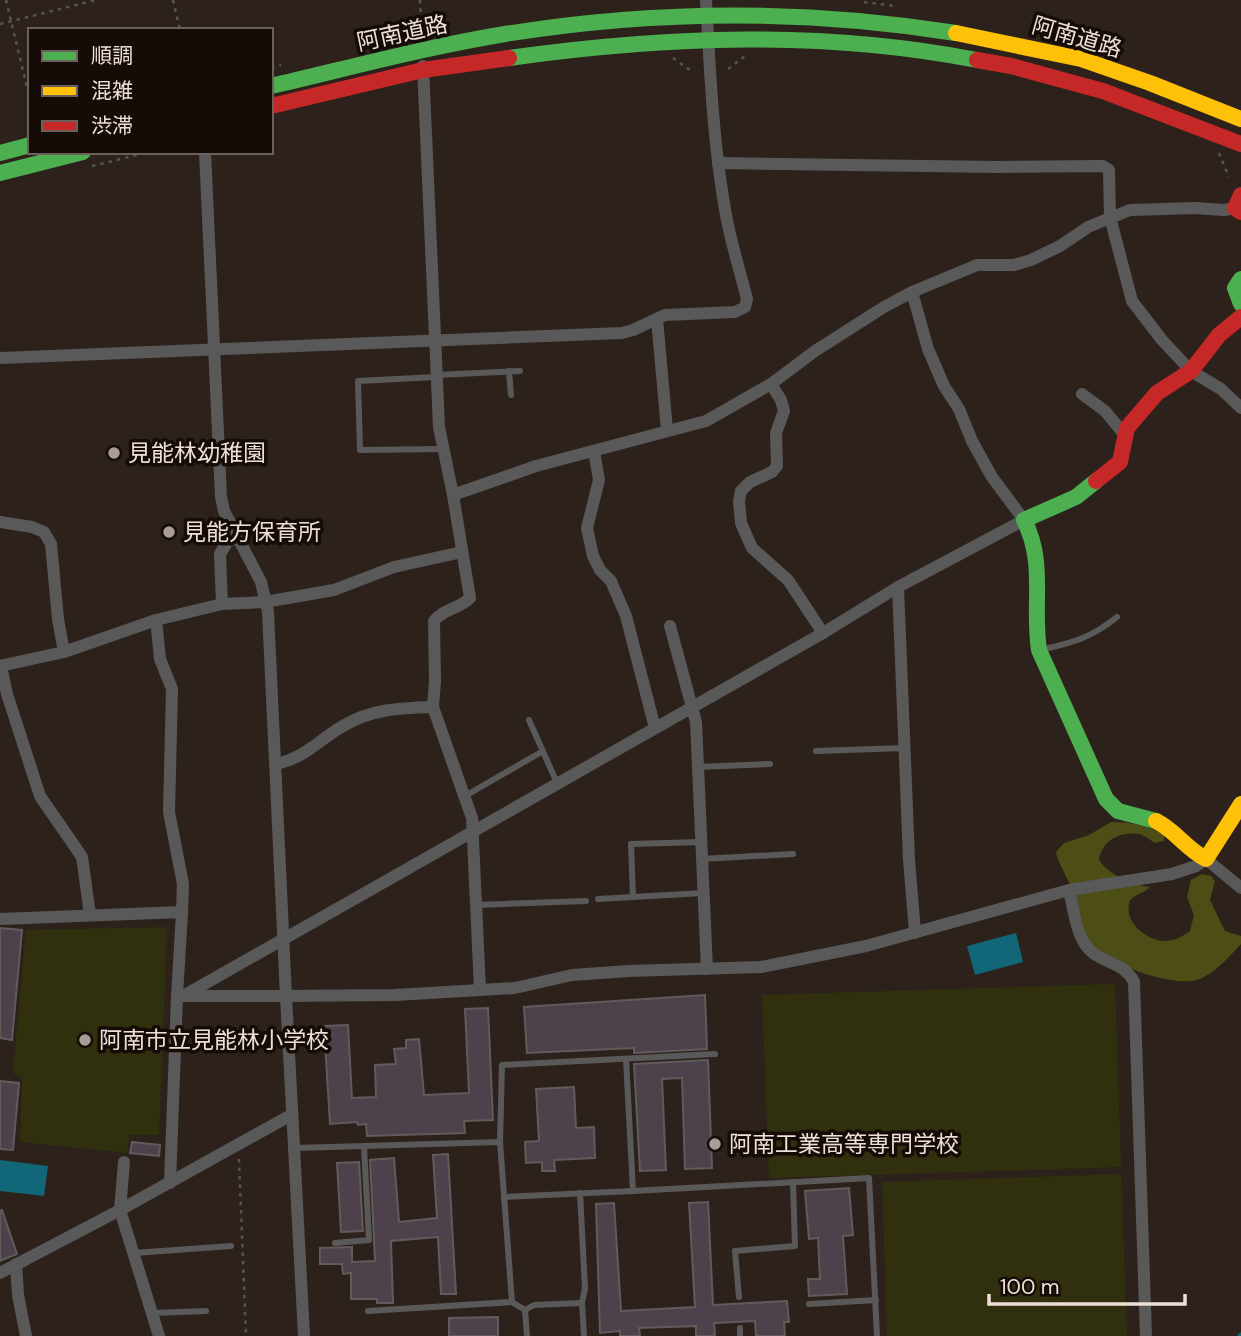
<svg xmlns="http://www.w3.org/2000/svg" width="1241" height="1336" viewBox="0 0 1241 1336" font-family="'DM Sans','Noto Sans JP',sans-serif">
	<rect width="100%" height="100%" fill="#2d221b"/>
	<!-- green -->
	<g fill="#30300e">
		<path d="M 167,927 L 159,1135 L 129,1135 L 127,1153 L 20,1142 L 22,1078 L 13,1073 L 26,930 Z"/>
		<path d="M 1115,984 L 1121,1167 L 769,1178 L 762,995 Z"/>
		<path d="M 1121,1174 L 1127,1336 L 887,1336 L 882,1182 Z"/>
	</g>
	<!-- forest -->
	<path fill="#4c4e15" d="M 1111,822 C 1130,822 1147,825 1164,834 L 1164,841 L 1155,843 C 1150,840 1144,835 1139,834 C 1119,831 1102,841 1099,860 C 1109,875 1132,885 1150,887 C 1144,894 1130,895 1129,904 C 1125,923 1146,940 1164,941 C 1174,941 1182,937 1190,931 L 1194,915 L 1187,897 L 1191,880 L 1202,874 L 1211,876 L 1215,881 L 1210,900 L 1225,931 L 1241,936 L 1241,944 C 1229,957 1216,972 1200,979 C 1175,989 1105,964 1090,942 C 1081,928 1079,907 1073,891 C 1069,880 1057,861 1056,852 L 1064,843 L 1089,835 Z"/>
	<!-- water -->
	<g fill="#116678">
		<path d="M 1016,933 L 1023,962 L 975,975 L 967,946 Z"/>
		<path d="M 0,1160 L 48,1166 L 44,1196 L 0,1191 Z"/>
	</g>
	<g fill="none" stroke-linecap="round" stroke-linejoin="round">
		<!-- stream -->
		<path stroke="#116678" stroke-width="3.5" d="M 1239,1336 L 1241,1334"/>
	</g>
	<!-- building -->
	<g fill="#4d424b" stroke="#615b5c" stroke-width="2">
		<path d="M 0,928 L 22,930 L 12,1040 L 0,1038 Z"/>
		<path d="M 705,995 L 707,1049 L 634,1053 L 634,1048 L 527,1053 L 524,1007 Z"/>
		<path d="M 488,1008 L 493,1120 L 464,1121 L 465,1133 L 367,1136 L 366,1124 L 358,1125 L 357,1122 L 330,1124 L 324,1026 L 348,1025 L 352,1098 L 376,1097 L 375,1065 L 396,1064 L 394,1049 L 406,1048 L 406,1040 L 419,1039 L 424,1095 L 469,1093 L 465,1009 Z"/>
		<path d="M 708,1060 L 712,1168 L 685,1169 L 682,1078 L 662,1079 L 666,1170 L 640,1171 L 634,1064 Z"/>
		<path d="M 0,1081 L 19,1083 L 13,1150 L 0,1149 Z"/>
		<path d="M 574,1087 L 576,1128 L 594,1127 L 595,1158 L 554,1160 L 555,1171 L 542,1171 L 542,1162 L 526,1163 L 525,1142 L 539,1141 L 536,1089 Z"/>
		<path d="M 132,1142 L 160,1145 L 159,1156 L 130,1153 Z"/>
		<path d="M 448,1154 L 456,1294 L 441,1294 L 438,1237 L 391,1241 L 393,1303 L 377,1303 L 377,1299 L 351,1299 L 351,1273 L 343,1274 L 342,1264 L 320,1264 L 320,1248 L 352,1247 L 352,1262 L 375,1261 L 370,1160 L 394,1158 L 399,1222 L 437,1218 L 433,1155 Z"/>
		<path d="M 359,1162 L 363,1231 L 341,1232 L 337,1163 Z"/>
		<path d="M 849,1188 L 853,1235 L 843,1236 L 847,1294 L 809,1296 L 808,1279 L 820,1279 L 818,1238 L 809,1239 L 805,1191 Z"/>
		<path d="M 708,1202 L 713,1305 L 787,1301 L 789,1322 L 784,1322 L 785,1336 L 756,1336 L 755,1321 L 714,1323 L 715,1336 L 696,1336 L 696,1326 L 639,1328 L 640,1336 L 620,1336 L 620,1331 L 600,1333 L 596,1204 L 614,1203 L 621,1311 L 695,1307 L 689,1203 Z"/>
		<path d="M 2,1210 L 17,1254 L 0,1261 L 0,1211 Z"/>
		<path d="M 498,1317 L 498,1336 L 449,1336 L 449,1318 Z"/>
	</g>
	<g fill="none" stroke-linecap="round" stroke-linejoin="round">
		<!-- path -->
		<g stroke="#575554" stroke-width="2.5" stroke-dasharray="3.5 5" stroke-linecap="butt">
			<path d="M 6,0 L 30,100"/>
			<path d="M 173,0 L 180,30"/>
			<path d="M 420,0 L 422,35"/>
			<path d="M 864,2 L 895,6"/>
			<path d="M 0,24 L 96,0"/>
			<path d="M 673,58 L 690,70"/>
			<path d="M 271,67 L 281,65"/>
			<path d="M 728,69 L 745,56"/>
			<path d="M 1219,153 L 1229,177"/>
			<path d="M 92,166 L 149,152"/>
			<path d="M 239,1159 L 246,1336"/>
		</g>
		<!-- lane -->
		<g stroke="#5a595a" stroke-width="6">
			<path d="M 509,371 L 511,395"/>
			<path d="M 436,375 L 520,371"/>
			<path d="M 436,377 L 358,381 L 360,450 L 443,449"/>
			<path d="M 1040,650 C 1072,643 1091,638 1117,617"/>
			<path d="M 529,720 L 557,783"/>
			<path d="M 816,751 L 905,748"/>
			<path d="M 698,767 L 770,764"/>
			<path d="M 465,796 L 543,751"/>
			<path d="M 701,859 L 793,854"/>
			<path d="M 633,897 L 703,893"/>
			<path d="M 598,899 L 633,897 L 631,844 L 701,842"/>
			<path d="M 477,905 L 586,901"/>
			<path d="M 500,1142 L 502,1065 L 715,1054"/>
			<path d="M 295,1148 L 500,1142 L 512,1302 L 368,1311"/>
			<path d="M 633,1191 L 869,1178 L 877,1336"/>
			<path d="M 580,1193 L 585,1288 L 582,1303"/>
			<path d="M 504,1197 L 633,1191 L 626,1059"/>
			<path d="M 335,1243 L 369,1240 L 364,1147"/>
			<path d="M 134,1253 L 231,1246"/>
			<path d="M 739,1297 L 735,1251 L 795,1246 L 793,1182"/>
			<path d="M 512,1302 L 525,1310 L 527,1336"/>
			<path d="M 809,1304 L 876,1300"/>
			<path d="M 525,1310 L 534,1305 L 582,1303 L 584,1336"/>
			<path d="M 152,1313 L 206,1311"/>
			<path d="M 740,1328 L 740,1336"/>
		</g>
		<!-- street -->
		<g stroke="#5a595a" stroke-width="12">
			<path d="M 423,66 L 439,427 L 453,495 L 470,598 C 459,609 443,609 434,621 L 435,681 L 433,707 L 472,818 L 480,990"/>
			<path d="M 718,163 L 996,167 L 1103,166 L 1109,170 L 1110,217 L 1132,301 L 1162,340 L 1191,371 L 1221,389 L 1241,408"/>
			<path d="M 657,319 L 667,430"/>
			<path d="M 0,358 L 622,333 L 633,330 L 665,315 L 735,312 L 745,307 L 747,299 C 740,271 731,243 726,215 C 713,144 710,72 706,0"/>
			<path d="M 771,384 L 781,400 L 784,411 L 776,433 L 777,466 L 772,472 L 750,482 L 741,491 L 739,501 L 741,523 L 752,548 L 788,580 L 823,633"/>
			<path d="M 1082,394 L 1105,411 L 1124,434"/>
			<path d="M 594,451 L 599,480 L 587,528 L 593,556 L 600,570 L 611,581 L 626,616 L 655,728"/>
			<path d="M 453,495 L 536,466 L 706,421 L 771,384 L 815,351 L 884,307 L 912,292 L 977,265 L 1014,265 L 1031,260 L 1060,246 L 1088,227 L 1130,210 L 1195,208 L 1224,210 L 1235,208"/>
			<path d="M 0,522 L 32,527 L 44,532 L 51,544 L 58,619 L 64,652"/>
			<path d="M 898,587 L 909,859 L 915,933"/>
			<path d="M 222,604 L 220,554 L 228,541 L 238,538"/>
			<path d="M 156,620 L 160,659 L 172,689 L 169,812 L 183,884 L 182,912"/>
			<path d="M 670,626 L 696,722 L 707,969"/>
			<path d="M 0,666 L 64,652 L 156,620 L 222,604 L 265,602 L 334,590 L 394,567 L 462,552"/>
			<path d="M 1,666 L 7,694 L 40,796 L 82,857 L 90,915"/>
			<path d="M 277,764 C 308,756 317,741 343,726 C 371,709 400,708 433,707"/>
			<path d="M 1069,890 C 1074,910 1076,940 1093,953 C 1108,964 1125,964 1134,982 L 1146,1336"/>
			<path d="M 0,919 L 182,912 L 177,996 L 286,996 L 268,612 L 261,582 L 224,511 L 221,497 L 205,152"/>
			<path d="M 185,995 L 823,633 L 898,587 L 1024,520 L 992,477 L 972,441 L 959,409 L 944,386 L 928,349 L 912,292"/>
			<path d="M 124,1162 L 120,1210 L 159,1336"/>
			<path d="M 170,1183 L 177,996"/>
			<path d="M 16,1264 L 18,1295 L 26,1336"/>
			<path d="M 0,1273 L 120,1210 L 291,1115"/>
			<path d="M 304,1336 L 286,996 L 395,995 L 480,990 L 515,988 L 572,975 L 629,971 L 761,967 L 866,946 L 1069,890 L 1172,874 L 1196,866 L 1206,859 L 1241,888"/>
		</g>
		<!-- fast -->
		<g stroke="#4caf50" stroke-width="16">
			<path d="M 509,58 C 666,36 822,30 977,60"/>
			<path d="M 271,86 C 349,68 426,47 505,34 C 654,10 806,9 956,33"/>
			<path d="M 0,153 L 30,145"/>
			<path d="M 0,173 L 83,152"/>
			<path d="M 1241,279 L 1235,288 L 1241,304"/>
			<path d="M 1096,481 L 1076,497 L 1024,520 C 1046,563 1032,604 1039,650 L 1106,799 L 1118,811 L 1156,821"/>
		</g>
		<!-- slow -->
		<g stroke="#ffc107" stroke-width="16">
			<path d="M 956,33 L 1081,59 L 1150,83 L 1241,119"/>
			<path d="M 1156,821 C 1175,830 1185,848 1206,859 L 1241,804"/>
		</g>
		<!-- jam -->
		<g stroke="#c62828" stroke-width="16">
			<path d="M 977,60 L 1011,66 L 1103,91 L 1241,144"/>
			<path d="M 271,106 L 423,70 L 509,58"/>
			<path d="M 1241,195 L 1235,208 L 1241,212"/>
			<path d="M 1096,481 L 1120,462 L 1127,428 L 1157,393 L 1191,371 L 1219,335 L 1241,317"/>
		</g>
	</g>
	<!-- markers -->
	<g fill="#aa9d95" stroke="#150c07" stroke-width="2.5">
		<circle cx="114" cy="453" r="7"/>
		<circle cx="169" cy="532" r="7"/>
		<circle cx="85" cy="1040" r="7"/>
		<circle cx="715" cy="1144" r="7"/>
	</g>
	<g text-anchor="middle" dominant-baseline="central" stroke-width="7" stroke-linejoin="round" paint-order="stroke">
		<!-- street labels -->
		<g font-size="23" fill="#eddfd7" stroke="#150c07">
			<text transform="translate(402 33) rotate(-12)">阿南道路</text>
			<text transform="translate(1077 37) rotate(16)">阿南道路</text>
		</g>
		<!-- poi labels -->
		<g font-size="23" fill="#eddfd7" stroke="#150c07" text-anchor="start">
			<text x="128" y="453">見能林幼稚園</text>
			<text x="183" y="532">見能方保育所</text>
			<text x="99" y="1040">阿南市立見能林小学校</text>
			<text x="729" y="1144">阿南工業高等専門学校</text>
		</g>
	</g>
	<!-- legend -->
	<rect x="28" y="28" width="245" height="126" fill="#150c07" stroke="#6b605a" stroke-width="2"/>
	<rect x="42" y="51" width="35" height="10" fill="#4caf50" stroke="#6b605a" stroke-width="2"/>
	<text x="91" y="63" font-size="21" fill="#eddfd7">順調</text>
	<rect x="42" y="86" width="35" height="10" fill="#ffc107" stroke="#6b605a" stroke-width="2"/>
	<text x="91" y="98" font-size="21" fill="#eddfd7">混雑</text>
	<rect x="42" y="121" width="35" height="10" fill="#c62828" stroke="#6b605a" stroke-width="2"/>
	<text x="91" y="133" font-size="21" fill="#eddfd7">渋滞</text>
	<!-- scale -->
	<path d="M989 1294v10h196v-10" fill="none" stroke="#eddfd7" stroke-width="3.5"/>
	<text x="1000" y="1294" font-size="21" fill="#eddfd7" stroke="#150c07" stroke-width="5" paint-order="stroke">100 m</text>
</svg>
